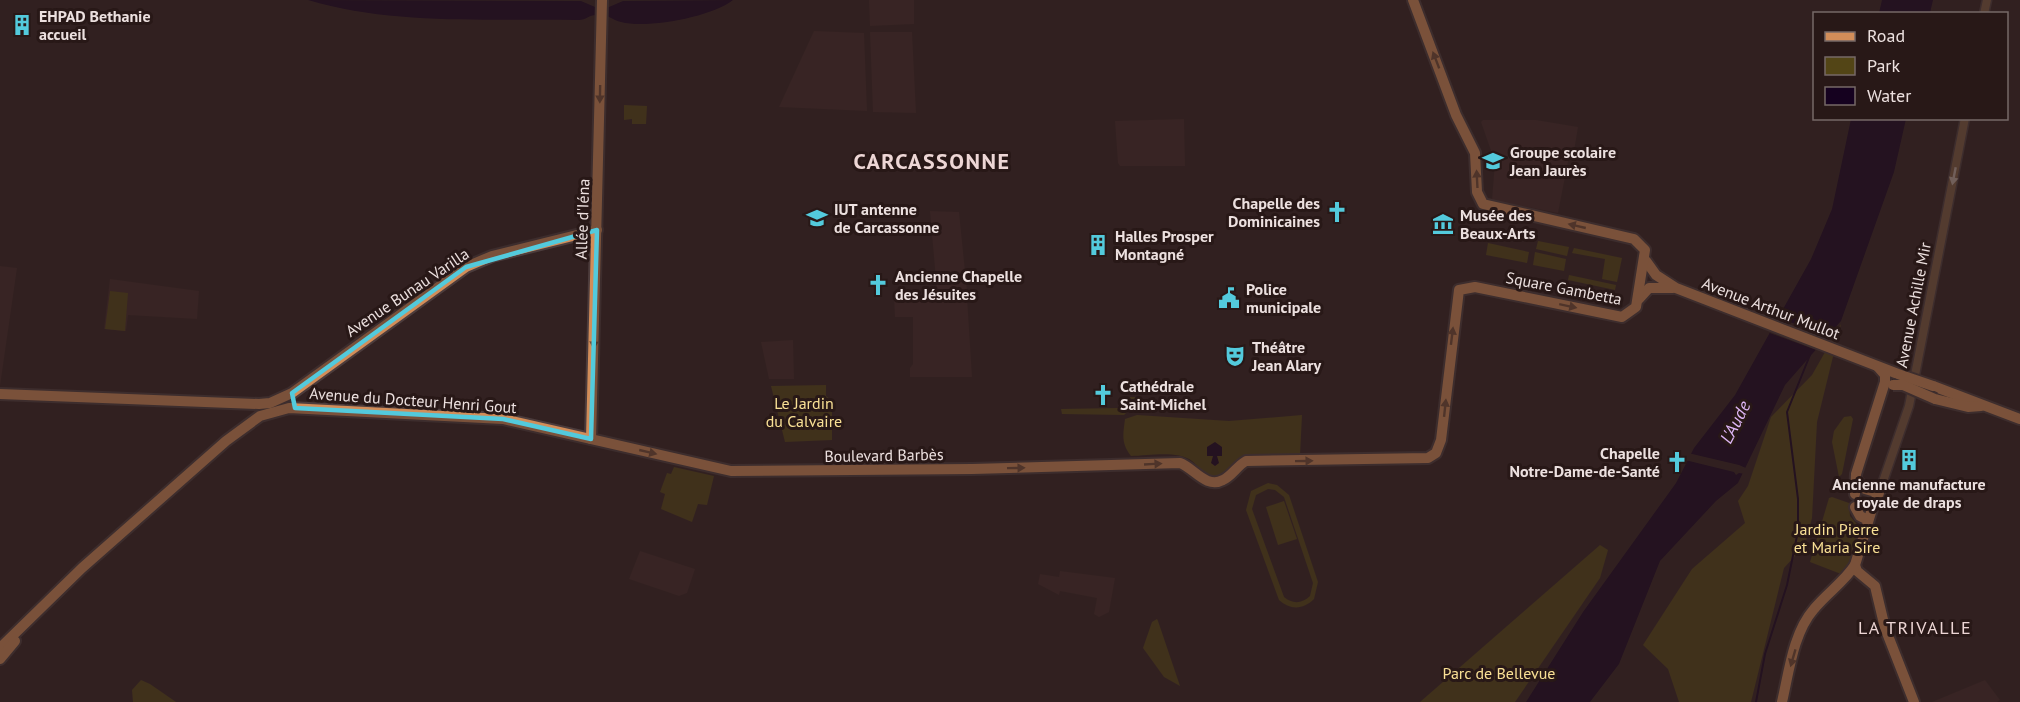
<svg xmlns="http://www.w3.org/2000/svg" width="2020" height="702" viewBox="0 0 2020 702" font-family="'PT Sans',sans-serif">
	<rect width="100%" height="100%" fill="#322121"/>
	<!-- built -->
	<g fill="#402928">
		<path d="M 869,0 L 914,0 L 914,24 L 870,26 Z"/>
		<path d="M 814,31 L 864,33 L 867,111 L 779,107 Z"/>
		<path d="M 870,32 L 912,32 L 916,113 L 873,112 Z"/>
		<path d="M 1184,119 L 1185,166 L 1120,166 L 1118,163 L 1115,121 Z"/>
		<path d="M 1483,120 L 1536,120 L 1578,127 L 1574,151 L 1570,151 L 1558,213 L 1492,200 L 1495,162 L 1481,122 Z"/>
		<path d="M 930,211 L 959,212 L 967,291 L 937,291 Z"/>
		<path d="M 0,266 L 17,268 L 0,386 Z"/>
		<path d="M 110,279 L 199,291 L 197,319 L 128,315 L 126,331 L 104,329 Z"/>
		<path d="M 894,297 L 967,297 L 972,377 L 910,377 L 910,368 L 913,364 L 913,317 L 895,317 Z"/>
		<path d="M 793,340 L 794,379 L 769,379 L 761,342 Z"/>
		<path d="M 640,551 L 695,569 L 687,593 L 679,596 L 629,579 Z"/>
		<path d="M 1060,571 L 1115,578 L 1109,612 L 1099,617 L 1094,614 L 1097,598 L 1060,591 L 1059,595 L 1038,584 L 1040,574 L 1059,577 Z"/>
		<path d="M 1985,680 L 2000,700 L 1997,702 L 1932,702 Z"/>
	</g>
	<!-- green -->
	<g fill="#534516" fill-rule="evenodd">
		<path d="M 624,105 L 647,106 L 646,124 L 632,124 L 632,119 L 624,120 Z"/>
		<path d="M 1538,241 L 1569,247 L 1567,256 L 1536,249 Z"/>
		<path d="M 1488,243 L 1529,252 L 1527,263 L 1486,255 Z"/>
		<path d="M 1574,248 L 1622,258 L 1617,282 L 1602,279 L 1605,259 L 1572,253 Z"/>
		<path d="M 1535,252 L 1566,259 L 1564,271 L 1533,265 Z"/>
		<path d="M 1569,275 L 1616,285 L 1615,290 L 1568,280 Z"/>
		<path d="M 110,291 L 128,293 L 125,331 L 105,329 Z"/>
		<path d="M 1841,324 L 1817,422 L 1812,518 L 1805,545 L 1784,568 L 1751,702 L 1679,702 L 1668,669 L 1643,645 L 1692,569 L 1745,523 L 1738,501 L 1748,486 L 1771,417 L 1812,375 Z"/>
		<path d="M 826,385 L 826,396 L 832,401 L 832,440 L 785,442 L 771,386 Z"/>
		<path d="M 1127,397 L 1141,397 L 1142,410 L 1129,410 L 1124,415 L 1062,414 L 1061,409 L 1118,408 Z"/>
		<path d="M 1137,415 L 1229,421 L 1302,415 L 1300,455 L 1247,457 L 1224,474 L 1214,478 C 1203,474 1200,468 1192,461 C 1177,450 1148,456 1131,456 C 1121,443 1123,435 1125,419 Z"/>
		<path d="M 1851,416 L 1853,419 L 1842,474 L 1839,477 L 1832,442 L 1834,431 L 1844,417 Z"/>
		<path d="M 674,467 L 714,476 L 707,505 L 698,504 L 692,522 L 661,509 L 665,494 L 660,492 L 667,473 L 671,474 Z"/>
		<path d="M 1268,483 L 1277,485 L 1289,495 L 1318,582 L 1314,599 C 1303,610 1290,610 1279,600 L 1246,510 L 1251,491 ZM 1268,489 L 1275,490 L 1284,497 L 1313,583 L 1310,596 C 1302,604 1292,604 1284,597 L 1252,509 L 1256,495 Z"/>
		<path d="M 1832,497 L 1849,503 L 1850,516 L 1860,528 L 1848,569 L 1841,574 L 1810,562 L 1829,498 Z"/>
		<path d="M 1284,501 L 1297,539 L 1278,545 L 1266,507 Z"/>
		<path d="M 1600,545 L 1608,550 L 1600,578 L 1515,702 L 1420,702 Z"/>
		<path d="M 1157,619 L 1158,621 L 1180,686 L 1164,677 L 1143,648 L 1152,622 Z"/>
		<path d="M 141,680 L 150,684 L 176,702 L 133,702 L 132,690 Z"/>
	</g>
	<!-- water -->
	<g fill="#15011f">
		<path d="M 308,0 L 581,1 L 595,7 L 609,7 L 623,1 L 733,0 C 712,17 647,29 621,22 C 612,20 607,13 596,15 C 589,15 586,20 579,20 C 489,18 395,26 308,0 Z"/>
		<path d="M 1882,0 L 1933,0 L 1930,13 L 1879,13 Z"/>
		<path d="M 1851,119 L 1906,119 L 1894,172 L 1841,321 L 1785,385 L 1738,483 L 1716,501 L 1660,561 L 1619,664 L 1590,702 L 1526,702 L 1583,612 L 1676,483 L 1694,448 L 1735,395 L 1811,259 L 1832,209 Z"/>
		<path d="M 1215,442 L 1222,447 L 1222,456 L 1217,456 L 1219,463 L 1215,466 L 1211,463 L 1213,456 L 1207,456 L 1207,447 Z"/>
	</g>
	<!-- pier -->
	<g fill="#322121">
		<path d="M 1776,317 L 1831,337 L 1819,351 L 1767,332 Z"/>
		<path d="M 1688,453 L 1739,465 L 1748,469 L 1745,474 L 1739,473 L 1736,475 L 1734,472 L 1685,460 Z"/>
	</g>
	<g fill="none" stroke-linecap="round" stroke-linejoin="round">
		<!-- stream -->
		<path stroke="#15011f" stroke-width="2" d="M 1756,702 L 1765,654 L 1787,585 L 1798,531 L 1798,499 L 1787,412 L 1810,355"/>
		<defs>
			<g id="minor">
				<path d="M 1984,14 L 1987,0"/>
				<path d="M 1879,493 L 1909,406 L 1965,118"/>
			</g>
			<g id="major">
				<path d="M 1646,261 L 1656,275 L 1676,288 L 1898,374"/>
				<path d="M 1639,299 L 1649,288 L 1673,288"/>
				<path d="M 1933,386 L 2020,419"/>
				<path d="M 0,394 L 259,404 L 270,403 L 292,393 L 466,267 L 492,256 L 597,230"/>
				<path d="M 1935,399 L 1968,407 L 1981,406"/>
				<path d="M 591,439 L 602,0"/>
				<path d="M 1856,480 L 1865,489 L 1879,493 L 1875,501"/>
				<path d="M 1855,494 L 1856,474 L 1885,382 L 1885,375 L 1878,367"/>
				<path d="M 1855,507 L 1860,516 L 1868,520"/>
				<path d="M 1872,509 L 1855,565 L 1857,571 L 1875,586 L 1885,628 L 1914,702"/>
				<path d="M 0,648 L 82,568 L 226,441 L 260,416 L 289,408 L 503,419 L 731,471 L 972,469 L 1180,463 C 1194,468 1206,489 1223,480 C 1232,476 1237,466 1246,461 L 1428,458 L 1436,453 L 1441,440 L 1459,290 L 1475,287 L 1622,317 L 1636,307 L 1645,250 L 1634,239 L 1483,204 L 1477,192 L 1475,153 L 1456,115 L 1413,0"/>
				<path d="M 0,659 L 15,641"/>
				<path d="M 1782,702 C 1789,672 1793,633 1814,609 C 1827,593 1844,582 1855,565"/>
			</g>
		</defs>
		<!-- minor casing -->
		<use href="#minor" stroke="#4c3c3c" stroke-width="11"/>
		<!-- major casing -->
		<use href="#major" stroke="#4c3c3c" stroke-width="14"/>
		<!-- minor -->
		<use href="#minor" stroke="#7c5b42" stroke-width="8"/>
		<!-- major -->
		<use href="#major" stroke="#d28d59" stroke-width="10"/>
		<defs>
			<g id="major-bridge">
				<path d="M 1898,374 L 1933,386"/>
				<path d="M 1893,385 L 1903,385 L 1935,399"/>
			</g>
		</defs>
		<!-- major-bridge casing -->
		<use href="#major-bridge" stroke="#4c3c3c" stroke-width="14" stroke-linecap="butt"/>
		<!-- major-bridge -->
		<use href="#major-bridge" stroke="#d28d59" stroke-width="10"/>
	</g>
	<!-- one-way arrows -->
	<defs><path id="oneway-solid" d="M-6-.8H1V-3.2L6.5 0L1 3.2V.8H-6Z" transform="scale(1.5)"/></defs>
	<g fill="#744d35">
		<use href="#oneway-solid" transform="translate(1436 60) rotate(-111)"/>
		<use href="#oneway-solid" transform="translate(600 94) rotate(91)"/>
		<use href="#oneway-solid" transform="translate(1477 179) rotate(-93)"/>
		<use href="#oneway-solid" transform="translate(1577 226) rotate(-167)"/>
		<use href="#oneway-solid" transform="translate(1568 306) rotate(12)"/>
		<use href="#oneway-solid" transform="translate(1452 336) rotate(-83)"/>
		<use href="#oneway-solid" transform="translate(594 340) rotate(92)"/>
		<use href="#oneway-solid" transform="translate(1445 408) rotate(-84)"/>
		<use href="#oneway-solid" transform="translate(648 452) rotate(13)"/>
		<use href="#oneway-solid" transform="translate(1304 461) rotate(-1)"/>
		<use href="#oneway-solid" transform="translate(1153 464) rotate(-3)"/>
		<use href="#oneway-solid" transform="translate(1016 468) rotate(-1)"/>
		<use href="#oneway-solid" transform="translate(1793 658) rotate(106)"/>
	</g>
	<use fill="#bfaba0" href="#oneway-solid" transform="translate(1954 176) rotate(101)"/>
	<!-- marked area -->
	<path d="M0 0H2020V702H0ZM 597,230 L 591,439 L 503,419 L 295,408 L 292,393 L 466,267 Z" fill="#322121" fill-opacity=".55" fill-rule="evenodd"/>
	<path fill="none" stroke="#53cadc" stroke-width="4.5" stroke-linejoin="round" d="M 597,230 L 591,439 L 503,419 L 295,408 L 292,393 L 466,267 Z"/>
	<!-- icons -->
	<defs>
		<symbol id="building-bare" viewBox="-9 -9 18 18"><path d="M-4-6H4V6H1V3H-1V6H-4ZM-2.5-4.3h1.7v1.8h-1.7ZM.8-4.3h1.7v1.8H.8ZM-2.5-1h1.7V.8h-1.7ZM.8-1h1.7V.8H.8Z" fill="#53cadc" stroke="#281817" stroke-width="2.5" paint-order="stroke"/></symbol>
		<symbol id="school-bare" viewBox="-9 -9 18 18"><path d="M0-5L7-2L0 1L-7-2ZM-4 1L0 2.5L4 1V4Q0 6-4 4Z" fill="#53cadc" stroke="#281817" stroke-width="2.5" paint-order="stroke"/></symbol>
		<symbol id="church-bare" viewBox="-9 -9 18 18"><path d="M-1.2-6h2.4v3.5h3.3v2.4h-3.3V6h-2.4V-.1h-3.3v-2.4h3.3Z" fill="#53cadc" stroke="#281817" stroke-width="2.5" paint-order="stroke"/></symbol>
		<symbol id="university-bare" viewBox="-9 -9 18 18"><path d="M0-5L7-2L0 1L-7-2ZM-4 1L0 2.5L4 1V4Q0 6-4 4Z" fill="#53cadc" stroke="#281817" stroke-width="2.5" paint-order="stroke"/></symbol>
		<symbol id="museum-bare" viewBox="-9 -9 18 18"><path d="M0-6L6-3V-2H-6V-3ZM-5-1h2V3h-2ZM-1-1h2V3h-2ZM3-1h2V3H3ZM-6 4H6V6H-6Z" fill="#53cadc" stroke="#281817" stroke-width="2.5" paint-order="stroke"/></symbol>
		<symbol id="civic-bare" viewBox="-9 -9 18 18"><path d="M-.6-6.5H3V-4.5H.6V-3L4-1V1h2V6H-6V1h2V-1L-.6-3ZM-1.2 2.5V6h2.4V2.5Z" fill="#53cadc" stroke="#281817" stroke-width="2.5" paint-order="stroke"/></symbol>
		<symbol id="theatre-bare" viewBox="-9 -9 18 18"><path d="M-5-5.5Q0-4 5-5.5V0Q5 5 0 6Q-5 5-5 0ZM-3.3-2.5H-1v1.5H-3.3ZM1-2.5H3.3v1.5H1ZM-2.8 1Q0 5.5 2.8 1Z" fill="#53cadc" stroke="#281817" stroke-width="2.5" paint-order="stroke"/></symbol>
	</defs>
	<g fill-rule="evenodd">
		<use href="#building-bare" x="7" y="10" width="30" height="30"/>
		<use href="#school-bare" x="1478" y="146" width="30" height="30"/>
		<use href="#church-bare" x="1322" y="197" width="30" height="30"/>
		<use href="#university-bare" x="802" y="203" width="30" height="30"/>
		<use href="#museum-bare" x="1428" y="209" width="30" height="30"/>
		<use href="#building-bare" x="1083" y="230" width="30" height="30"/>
		<use href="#church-bare" x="863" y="270" width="30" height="30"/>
		<use href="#civic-bare" x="1214" y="283" width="30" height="30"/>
		<use href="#theatre-bare" x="1220" y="341" width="30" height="30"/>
		<use href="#church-bare" x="1088" y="380" width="30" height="30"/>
		<use href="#building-bare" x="1894" y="445" width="30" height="30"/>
		<use href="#church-bare" x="1662" y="447" width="30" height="30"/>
	</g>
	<g text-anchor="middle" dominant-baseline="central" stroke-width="6" stroke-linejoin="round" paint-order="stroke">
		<!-- poi labels -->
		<g font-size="16" font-weight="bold" fill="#ece0df" stroke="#281817" text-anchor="start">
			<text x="39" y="16">EHPAD Bethanie<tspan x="39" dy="18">accueil</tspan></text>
			<text x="1510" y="152">Groupe scolaire<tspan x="1510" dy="18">Jean Jaurès</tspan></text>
			<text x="1320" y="203" text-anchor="end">Chapelle des<tspan x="1320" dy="18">Dominicaines</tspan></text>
			<text x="834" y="209">IUT antenne<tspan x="834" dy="18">de Carcassonne</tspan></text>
			<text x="1460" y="215">Musée des<tspan x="1460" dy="18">Beaux-Arts</tspan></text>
			<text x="1115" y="236">Halles Prosper<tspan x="1115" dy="18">Montagné</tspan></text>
			<text x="895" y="276">Ancienne Chapelle<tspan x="895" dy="18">des Jésuites</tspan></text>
			<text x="1246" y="289">Police<tspan x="1246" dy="18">municipale</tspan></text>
			<text x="1252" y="347">Théâtre<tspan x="1252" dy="18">Jean Alary</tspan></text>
			<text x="1120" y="386">Cathédrale<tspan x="1120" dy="18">Saint-Michel</tspan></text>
			<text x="1660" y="453" text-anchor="end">Chapelle<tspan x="1660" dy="18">Notre-Dame-de-Santé</tspan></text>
			<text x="1909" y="484" text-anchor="middle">Ancienne manufacture<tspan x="1909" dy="18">royale de draps</tspan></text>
		</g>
		<!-- street labels -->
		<g font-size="16" fill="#ece0df" stroke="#281817">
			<text transform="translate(582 219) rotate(-88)">Allée d'Iéna</text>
			<text transform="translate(1564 288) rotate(11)">Square Gambetta</text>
			<text transform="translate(407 292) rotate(-34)">Avenue Bunau Varilla</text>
			<text transform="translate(1913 305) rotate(-79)">Avenue Achille Mir</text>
			<text transform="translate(1771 308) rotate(21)">Avenue Arthur Mullot</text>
			<text transform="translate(413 400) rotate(4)">Avenue du Docteur Henri Gout</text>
			<text transform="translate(884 455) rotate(-1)">Boulevard Barbès</text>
		</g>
		<!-- park labels -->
		<g font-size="16" fill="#f9e095" stroke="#281817">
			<text x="804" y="403">Le Jardin<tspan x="804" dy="18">du Calvaire</tspan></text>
			<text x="1837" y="529">Jardin Pierre<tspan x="1837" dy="18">et Maria Sire</tspan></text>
			<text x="1499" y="673">Parc de Bellevue</text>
		</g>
		<!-- water labels -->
		<g font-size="18" font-style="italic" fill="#deb6f6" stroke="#281817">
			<text transform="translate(1735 422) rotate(-63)">L'Aude</text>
		</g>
		<!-- neighbourhood labels -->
		<g font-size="18" letter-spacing="1.5" fill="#edd6d5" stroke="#281817">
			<text x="1915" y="627">LA TRIVALLE</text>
		</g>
		<!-- district labels -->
		<g font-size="22" font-weight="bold" letter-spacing="1.5" fill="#edd6d5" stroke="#281817">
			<text x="932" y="161">CARCASSONNE</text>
		</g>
	</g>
	<!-- legend -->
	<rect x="1813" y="12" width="195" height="108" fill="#281817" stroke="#766867" stroke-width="1.5"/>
	<rect x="1825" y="32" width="30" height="9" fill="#d28d59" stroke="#766867" stroke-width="1.5"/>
	<text x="1867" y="42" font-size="18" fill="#ece0df">Road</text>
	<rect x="1825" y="57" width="30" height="18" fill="#534516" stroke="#766867" stroke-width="1.5"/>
	<text x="1867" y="72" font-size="18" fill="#ece0df">Park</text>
	<rect x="1825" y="87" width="30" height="18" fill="#15011f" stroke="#766867" stroke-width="1.5"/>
	<text x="1867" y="102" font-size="18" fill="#ece0df">Water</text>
</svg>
